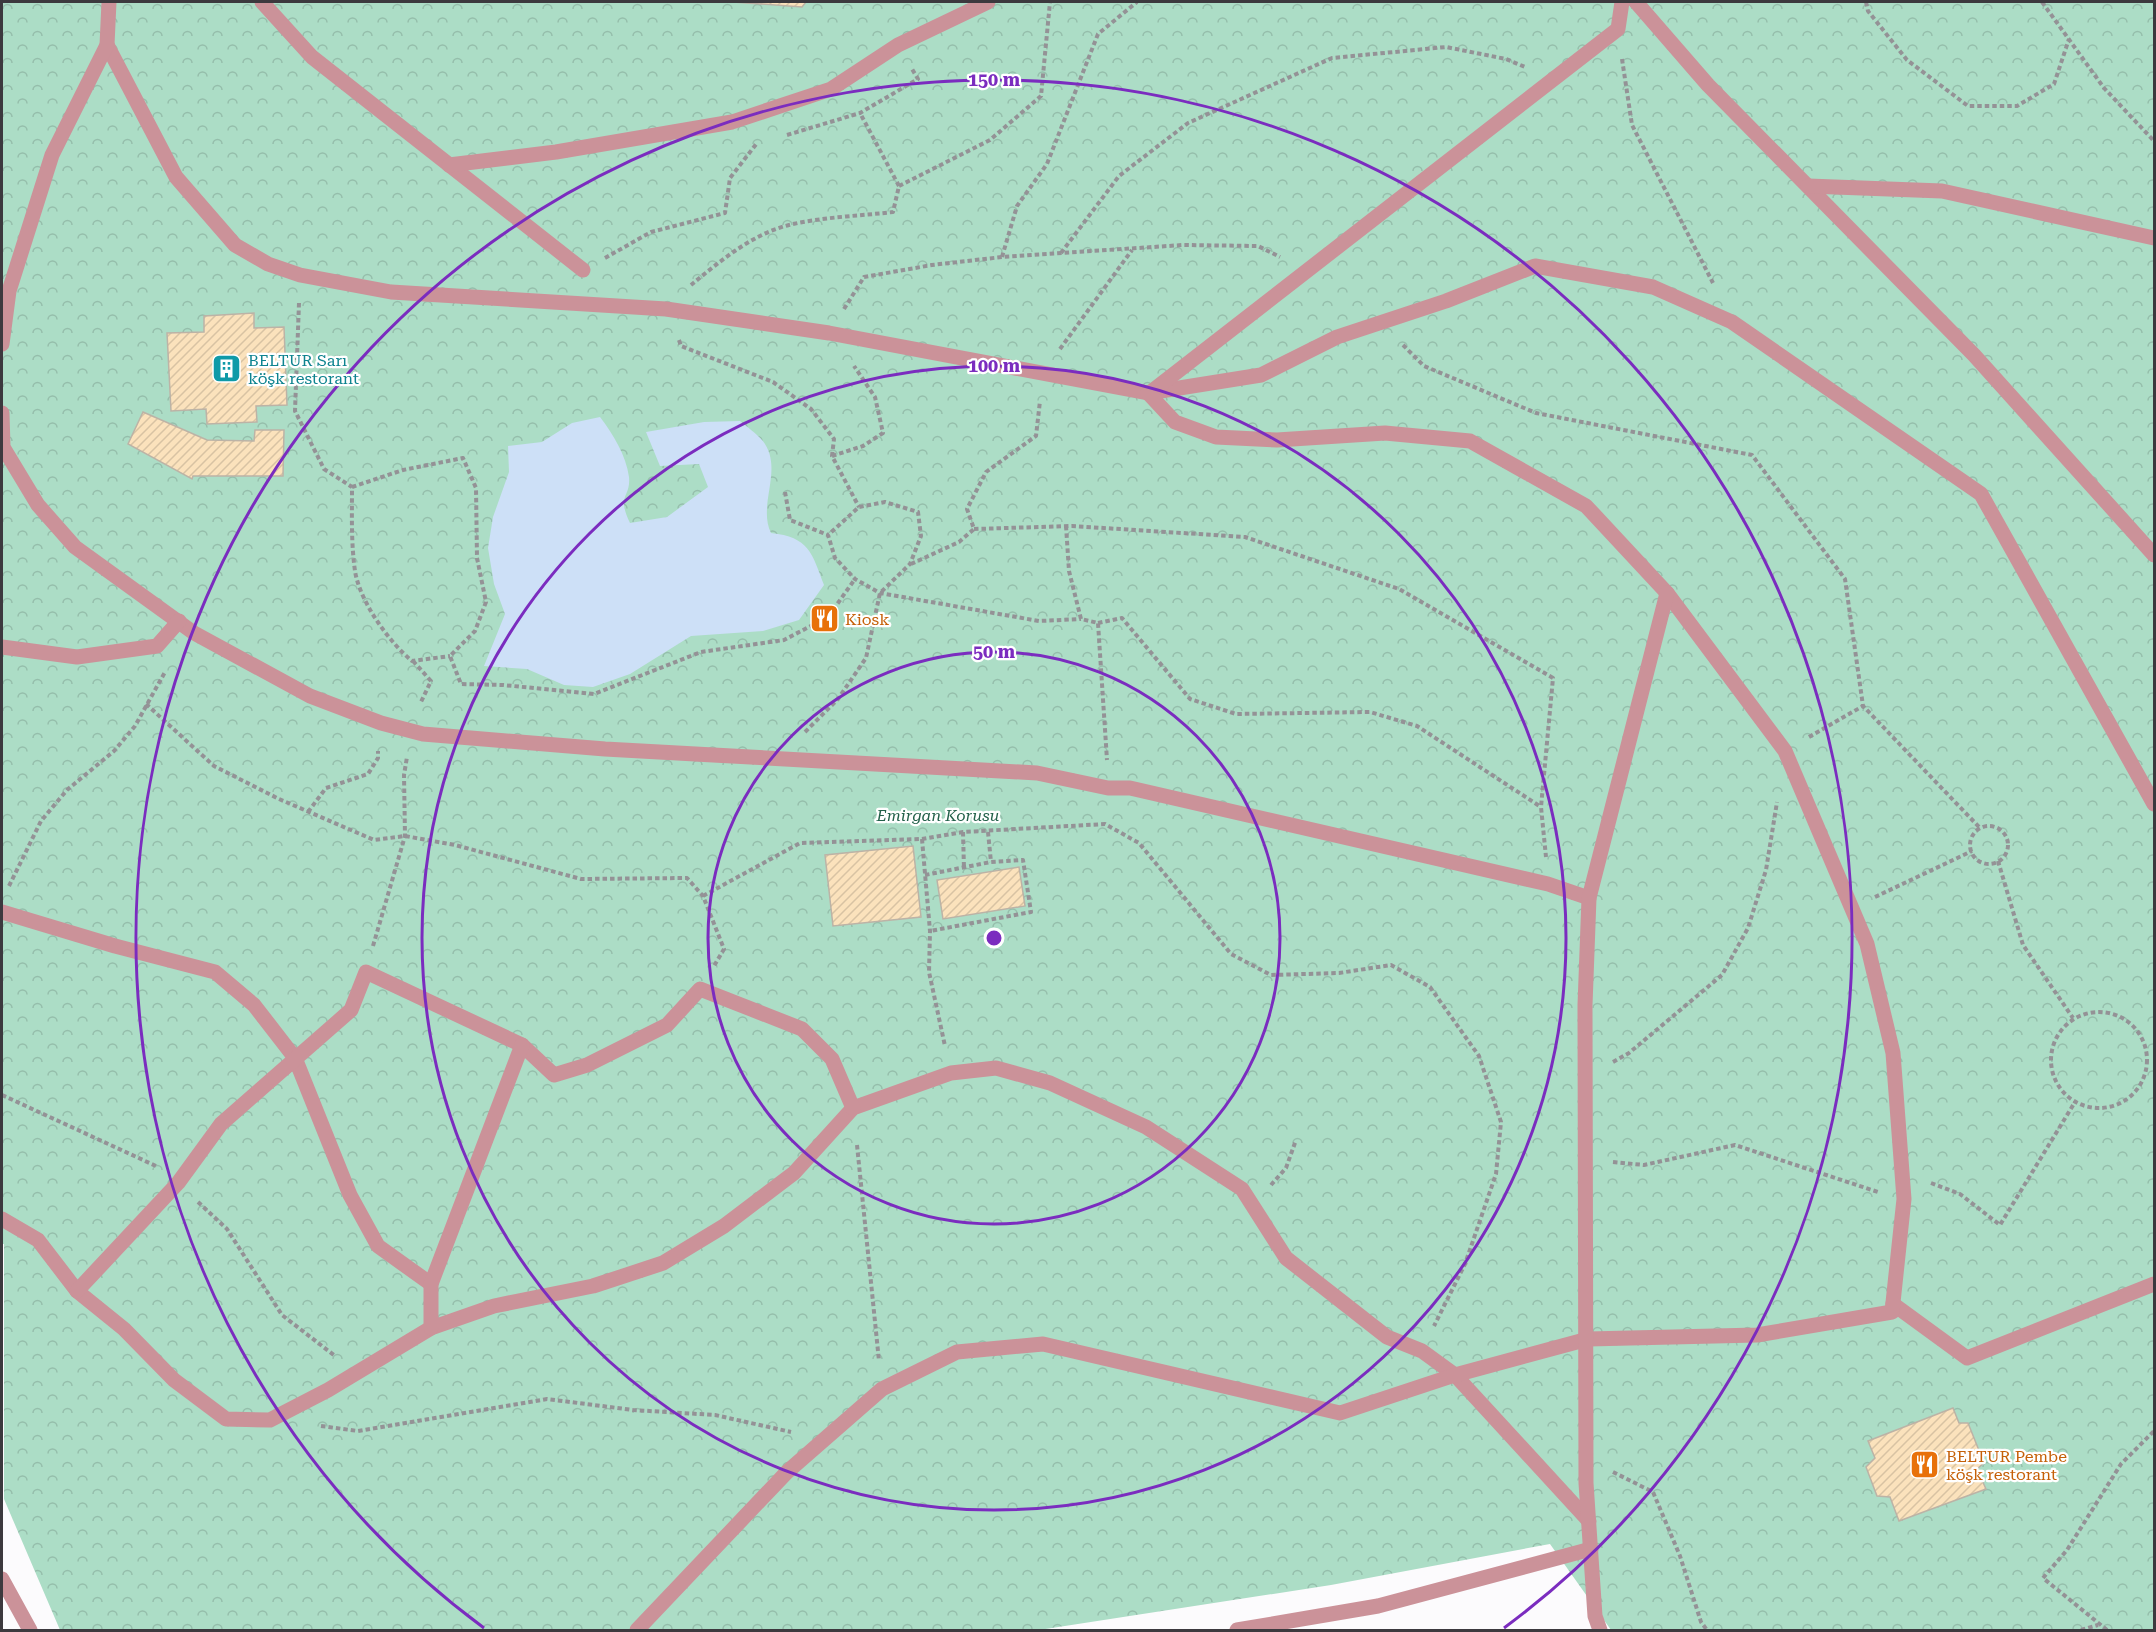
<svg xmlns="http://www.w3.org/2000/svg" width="2156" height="1632" viewBox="0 0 2156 1632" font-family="'Roboto Serif',serif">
	<defs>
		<pattern id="forest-crowns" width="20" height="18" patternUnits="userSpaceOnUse" patternTransform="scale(1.5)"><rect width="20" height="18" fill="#acddc6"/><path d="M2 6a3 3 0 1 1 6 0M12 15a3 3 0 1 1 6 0" fill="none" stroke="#95beab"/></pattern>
		<pattern id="building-hatch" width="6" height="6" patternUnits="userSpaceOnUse" patternTransform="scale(1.5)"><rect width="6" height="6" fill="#fbe2bc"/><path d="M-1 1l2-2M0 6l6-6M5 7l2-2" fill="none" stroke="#d8c3a3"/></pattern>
	</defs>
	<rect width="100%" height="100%" fill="#fcfbfd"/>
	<!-- forest -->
	<path fill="url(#forest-crowns)" d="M 2,2 L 2154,2 L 2154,1630 L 1611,1630 L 1550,1544 L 1331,1585 L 1039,1630 L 60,1630 L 4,1499 L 4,1244 L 2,1244 Z"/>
	<!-- water -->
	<path fill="#cde0f7" d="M 600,417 C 613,434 626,455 629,477 C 631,498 616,494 630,523 L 667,517 L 708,487 L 699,464 L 660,466 L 646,432 L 704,422 L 740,421 C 747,427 756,433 762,440 C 785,468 757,504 771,533 C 809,537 812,553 824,585 L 799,620 L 763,631 L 691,636 L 630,674 L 593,687 L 564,685 L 527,669 L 484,666 L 505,614 L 494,584 L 488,548 L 493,517 L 509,472 L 508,446 L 542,442 L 572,423 Z"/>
	<!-- building -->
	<g fill="url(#building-hatch)" stroke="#bcb3a6" stroke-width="1.5">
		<path d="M 733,2 L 806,2 L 802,7 Z"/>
		<path d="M 254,313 L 254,328 L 284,327 L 287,405 L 256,406 L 257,422 L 207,424 L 206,409 L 171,411 L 167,333 L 204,332 L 204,316 Z"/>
		<path d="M 143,412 L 207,440 L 254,441 L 255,430 L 284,430 L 283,476 L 193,476 L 192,479 L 128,444 Z"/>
		<path d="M 913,846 L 921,917 L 833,926 L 825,855 Z"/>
		<path d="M 1019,867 L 1025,906 L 943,919 L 937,880 Z"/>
		<path d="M 1953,1408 L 1959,1423 L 1968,1423 L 1984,1463 L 1977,1469 L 1986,1489 L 1899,1521 L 1890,1497 L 1877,1496 L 1866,1467 L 1875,1458 L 1868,1441 Z"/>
	</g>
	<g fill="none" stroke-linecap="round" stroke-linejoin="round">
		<!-- path -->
		<g stroke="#949296" stroke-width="4" stroke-dasharray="4.5 3" stroke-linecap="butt">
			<path d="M 1866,2 L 1868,11 L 1907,60 L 1968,106 L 2017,106 L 2054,84 L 2069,39"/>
			<path d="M 2042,2 L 2104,88 L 2154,141"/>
			<path d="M 1622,59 L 1632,125 L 1713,283"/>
			<path d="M 787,135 L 860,113 L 918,79 L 912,69"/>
			<path d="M 899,186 L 990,140 L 1041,96 L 1050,2"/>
			<path d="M 1061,253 L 1119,176 L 1188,123 L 1332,58 L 1446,47 L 1506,59 L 1525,67"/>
			<path d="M 1002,257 L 1017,206 L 1047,164 L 1098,34 L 1137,2"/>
			<path d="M 605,258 L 651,232 L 725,213 L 730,178 L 757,143"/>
			<path d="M 691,285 C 719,262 752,234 789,225 C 822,217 859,216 893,212 L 899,186 L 860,113"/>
			<path d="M 299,303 L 295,411 L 324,469 L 352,487 C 352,515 351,543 355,571 C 360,602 389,642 412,661 L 450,656"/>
			<path d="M 844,309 L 864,277 L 932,265 L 1002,257 L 1183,245 L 1258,246 L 1280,257"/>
			<path d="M 679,340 L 681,346 L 773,382 L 811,409 L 834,439 L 832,456 L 859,507"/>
			<path d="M 1403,345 L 1424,366 L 1536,413 L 1752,455 L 1845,579 L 1863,706 L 1980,828"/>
			<path d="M 1060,349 L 1132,250"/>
			<path d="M 832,456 L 863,446 L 883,433 L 875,397 L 854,366"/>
			<path d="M 352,487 L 403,470 L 463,458 L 476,488 L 477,558 L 486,602 L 475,631 L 450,656 L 461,684 L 503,685 L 594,694 L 701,652 L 784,640 L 828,617 L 855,579"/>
			<path d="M 785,492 L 790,520 L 828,535"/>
			<path d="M 1066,526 L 1069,571 L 1081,619 L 1098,623 L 1107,760"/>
			<path d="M 974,529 L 1072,526 L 1245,537 L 1399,589 L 1553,678 L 1541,807 L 1546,857"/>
			<path d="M 911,564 L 959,542 L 974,529 L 967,509 L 986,472 L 1036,436 L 1040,401"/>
			<path d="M 1098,623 L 1122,618 L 1190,699 L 1236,714 L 1370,712 L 1417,726 L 1541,807"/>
			<path d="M 413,661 L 431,681 L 420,704"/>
			<path d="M 146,704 L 214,766 L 279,799 L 374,840 L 405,836 L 455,845 L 581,879 L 687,878 L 703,896 L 724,949 L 714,966"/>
			<path d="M 805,732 L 838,699 L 866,658 L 880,593 L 910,564 L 921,536 L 918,512 L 885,502 L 859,507 L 828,535 L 835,558 L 855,579 L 880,593 L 1039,621 L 1081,619"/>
			<path d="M 1809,737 L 1863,706"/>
			<path d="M 308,812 L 326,788 L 368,774 L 378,758 L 378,751"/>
			<circle cx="1989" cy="845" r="19"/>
			<path d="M 963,832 L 964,869"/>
			<path d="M 988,832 L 991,862"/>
			<path d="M 922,839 L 930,931 L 929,972 L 945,1046"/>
			<path d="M 1998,861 L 2023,945 L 2073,1018"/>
			<path d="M 925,875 L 991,862 L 1023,860 L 1031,912 L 930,931"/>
			<path d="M 9,886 L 41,821 L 67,790 L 114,751 L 135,726 L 165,672"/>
			<path d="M 703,896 L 800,843 L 922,839 L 963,832 L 1105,824 L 1139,843 L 1231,954 L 1271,975 L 1339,973 L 1391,965 L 1430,987 L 1479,1056 L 1501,1122 L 1496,1174 L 1465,1264 L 1434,1326"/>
			<path d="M 1875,897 L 1972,851"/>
			<path d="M 373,946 L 405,836 L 404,775 L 407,757"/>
			<circle cx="2099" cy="1060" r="48"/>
			<path d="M 1613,1062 L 1629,1053 L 1722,975 L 1748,928 L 1766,870 L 1777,802"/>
			<path d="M 2,1095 L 156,1166"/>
			<path d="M 857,1145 L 879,1361"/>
			<path d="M 1613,1162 L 1644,1165 L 1735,1145 L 1878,1192"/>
			<path d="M 1931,1183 L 1960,1194 L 2000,1225 L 2075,1102"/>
			<path d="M 1271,1185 L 1286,1168 L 1296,1140"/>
			<path d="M 198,1202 L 227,1229 L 282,1315 L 335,1356"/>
			<path d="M 321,1426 L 358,1431 L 547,1399 L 633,1410 L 715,1415 L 791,1432"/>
			<path d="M 1613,1472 L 1653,1492 L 1680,1556 L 1701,1622 L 1707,1630"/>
			<path d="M 2081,1630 L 2098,1625"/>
			<path d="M 2107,1630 L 2043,1578 L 2067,1550 L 2121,1464 L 2154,1431"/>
		</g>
		<!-- lane -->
		<g stroke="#cb9299" stroke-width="15">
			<path d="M 262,2 L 312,57 L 583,270"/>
			<path d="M 1636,2 L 1708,85 L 1974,355 L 2154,555"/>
			<path d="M 107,45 L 176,177 L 235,245 L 268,264 L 300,275 L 391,292 L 666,309 L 829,333 L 1148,393 L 1261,375 L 1337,337 L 1446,301 L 1535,266 L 1653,287 L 1732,322 L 1981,494 L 2154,804"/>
			<path d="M 449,165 L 556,152 L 732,122 L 831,89 L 898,45 L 988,2"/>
			<path d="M 1808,186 L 1942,191 L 2154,238"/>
			<path d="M 2,344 L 9,291 L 52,155 L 107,45 L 109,2"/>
			<path d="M 1151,392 L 1618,29 L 1622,2"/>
			<path d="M 2,413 L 3,447 L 38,505 L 75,547 L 194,633 L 310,696 L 381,723 L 423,734 L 605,749 L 1037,773 L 1108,788 L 1130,788 L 1548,884 L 1589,898"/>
			<path d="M 2,647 L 77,657 L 157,646 L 179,621"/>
			<path d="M 2,912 L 115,946 L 215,972 L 254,1005 L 295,1058 L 350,1195 L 378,1246 L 431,1284"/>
			<path d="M 2,1219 L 38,1240 L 77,1291 L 124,1329 L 174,1380 L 226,1419 L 270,1420 L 328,1390 L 431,1328 L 494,1306 L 593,1286 L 663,1263 L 724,1226 L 794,1173 L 853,1108 L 951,1073 L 996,1068 L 1050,1083 L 1146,1127 L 1242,1189 L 1286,1258 L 1387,1337 L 1422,1351 L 1455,1375 L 1589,1521"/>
			<path d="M 77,1291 L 178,1183 L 221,1124 L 351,1010 L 366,972 L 522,1045 L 554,1075 L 587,1065 L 667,1025 L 700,989 L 802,1029 L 832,1059 L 853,1108"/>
			<path d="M 1893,1304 L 1967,1358 L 2154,1284"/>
			<path d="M 431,1328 L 431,1284 L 522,1045"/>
			<path d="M 637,1630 L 787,1472 L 882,1389 L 957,1352 L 1043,1344 L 1340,1413 L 1455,1375 L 1588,1339 L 1757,1335 L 1892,1312 L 1904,1199 L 1893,1053 L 1867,944 L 1785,751 L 1667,593 L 1586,506 L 1470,441 L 1385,433 L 1277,440 L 1216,437 L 1175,422 L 1148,393"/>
			<path d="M 1600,1630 L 1595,1616 L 1586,1483 L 1585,1005 L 1589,898 L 1667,593"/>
		</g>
		<!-- street -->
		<g stroke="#cb9299" stroke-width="15">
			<path d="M 2,1579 L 30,1630"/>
			<path d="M 1237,1630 L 1378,1606 L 1591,1549"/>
		</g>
	</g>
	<!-- distance rings -->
	<g fill="none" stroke="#7b2cbf" stroke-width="3">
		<circle cx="994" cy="938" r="286"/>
		<circle cx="994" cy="938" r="572"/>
		<path d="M484 1628A858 858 0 1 1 1504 1628"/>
	</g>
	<!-- icons -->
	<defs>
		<symbol id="building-square" viewBox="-11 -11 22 22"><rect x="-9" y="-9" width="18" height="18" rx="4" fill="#0f9aa8" stroke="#fff"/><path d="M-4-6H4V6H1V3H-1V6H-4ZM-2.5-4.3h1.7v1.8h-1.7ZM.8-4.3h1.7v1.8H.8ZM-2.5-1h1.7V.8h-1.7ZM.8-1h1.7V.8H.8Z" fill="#fff"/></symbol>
		<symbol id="restaurant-square" viewBox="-11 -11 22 22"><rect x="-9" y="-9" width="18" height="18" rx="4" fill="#e8710a" stroke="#fff"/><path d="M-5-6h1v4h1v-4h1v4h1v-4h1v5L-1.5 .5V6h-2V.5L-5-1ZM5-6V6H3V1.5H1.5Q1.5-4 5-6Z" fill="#fff"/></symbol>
	</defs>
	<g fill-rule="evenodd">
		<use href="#building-square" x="210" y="352" width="33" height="33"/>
		<use href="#restaurant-square" x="808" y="602" width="33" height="33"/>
		<use href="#restaurant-square" x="1908" y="1448" width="33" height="33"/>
	</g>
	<g text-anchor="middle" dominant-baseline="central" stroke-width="4.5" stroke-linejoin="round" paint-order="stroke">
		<!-- culture labels -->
		<g font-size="16" fill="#0d838f" stroke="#fff" text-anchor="start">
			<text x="248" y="360">BELTUR Sarı<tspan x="248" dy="18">köşk restorant</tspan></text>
		</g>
		<!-- food labels -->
		<g font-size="16" fill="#c56008" stroke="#fff" text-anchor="start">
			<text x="845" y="619">Kiosk</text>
			<text x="1946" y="1456">BELTUR Pembe<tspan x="1946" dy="18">köşk restorant</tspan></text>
		</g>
		<!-- park labels -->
		<g font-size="16" font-style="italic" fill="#23614a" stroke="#fff">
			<text x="938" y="815">Emirgan Korusu</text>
		</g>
	</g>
	<circle cx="994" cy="938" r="9" fill="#7b2cbf" stroke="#fff" stroke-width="3"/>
	<g font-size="18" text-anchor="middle" font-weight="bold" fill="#7b2cbf" stroke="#fff" stroke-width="4.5" stroke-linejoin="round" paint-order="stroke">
		<text x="994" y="86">150 m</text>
		<text x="994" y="372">100 m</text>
		<text x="994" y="658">50 m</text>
	</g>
	<!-- border -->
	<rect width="2156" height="1632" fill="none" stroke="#3c393e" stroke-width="6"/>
</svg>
